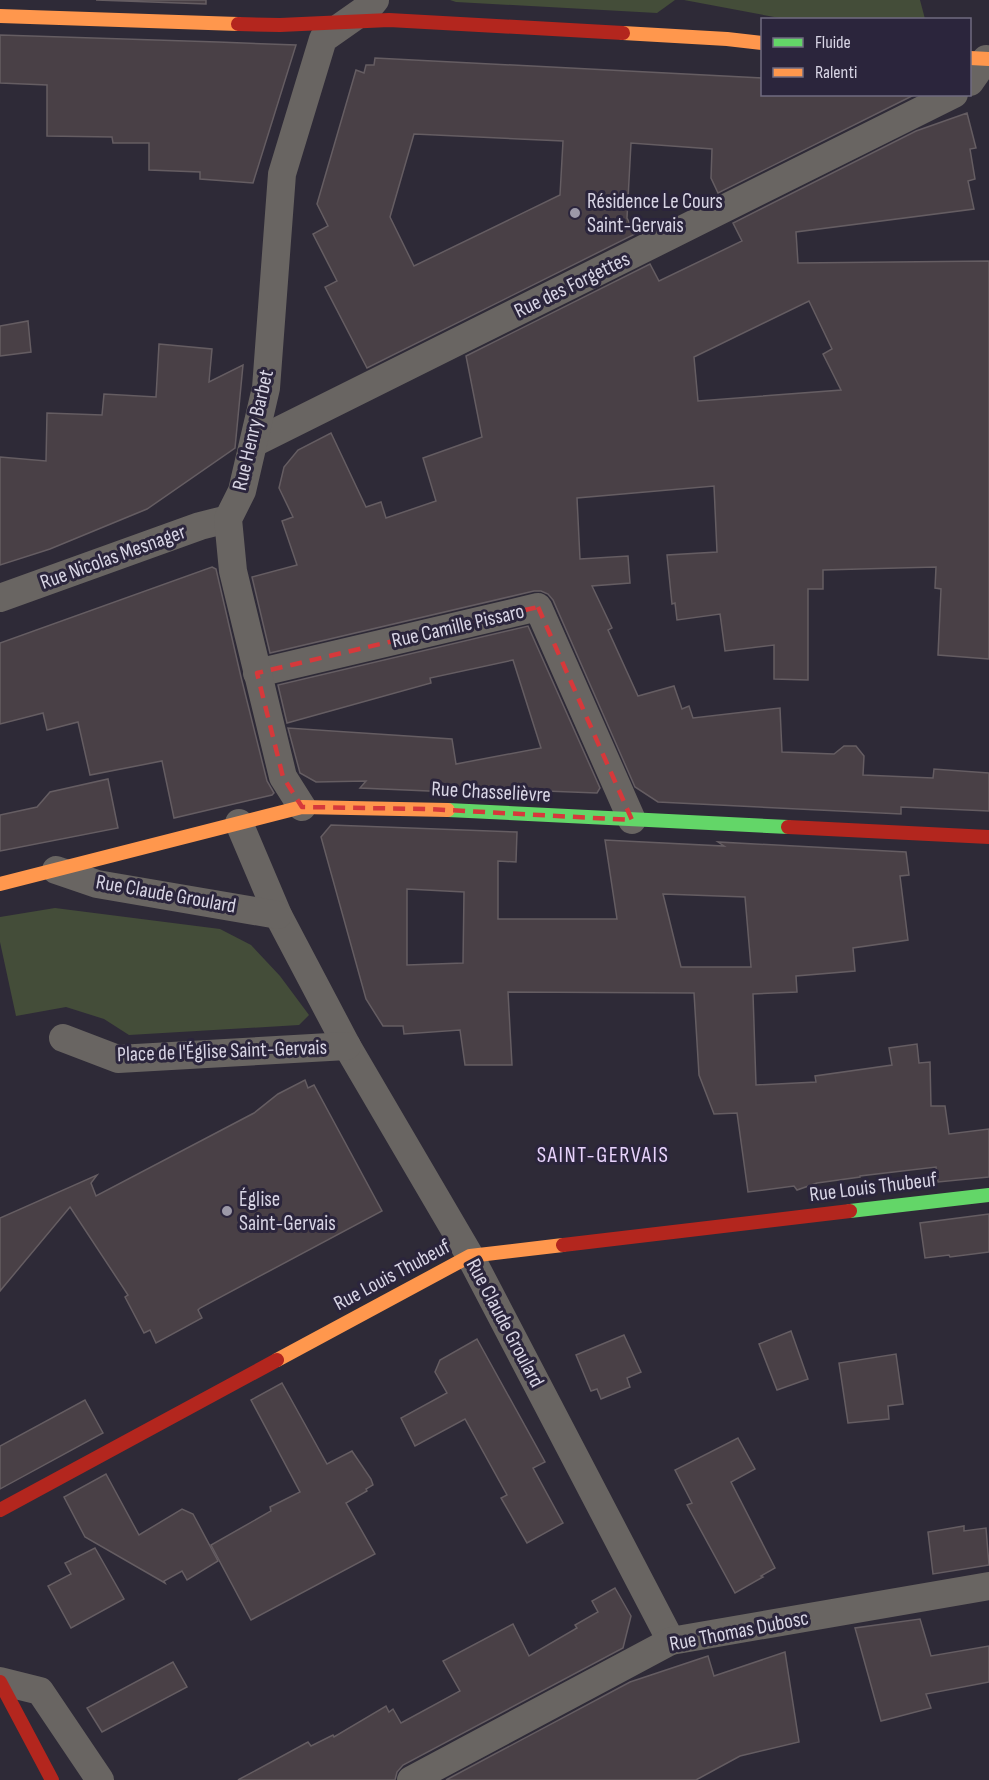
<svg xmlns="http://www.w3.org/2000/svg" width="989" height="1780" viewBox="0 0 989 1780" font-family="'Sofia Sans Condensed',sans-serif">
	<rect width="100%" height="100%" fill="#2e2a37"/>
	<!-- green -->
	<g fill="#444d39">
		<path d="M 450,0 L 675,0 L 657,13 L 456,2 Z"/>
		<path d="M 684,0 L 920,0 L 925,19 L 785,19 Z"/>
		<path d="M 55,908 L 220,929 L 251,945 L 280,976 L 309,1015 L 299,1025 L 129,1035 L 104,1019 L 66,1007 L 16,1016 L 0,942 L 0,917 Z"/>
	</g>
	<!-- building -->
	<g fill="#494046" stroke="#655d62" stroke-width="1.5" fill-rule="evenodd">
		<path d="M 96,0 L 206,0 L 206,4 Z"/>
		<path d="M 0,35 L 218,42 L 296,45 L 253,183 L 200,179 L 200,172 L 149,170 L 149,143 L 113,143 L 112,137 L 47,136 L 47,85 L 0,83 Z"/>
		<path d="M 375,58 L 762,78 L 762,94 L 916,94 L 718,193 L 711,178 L 712,149 L 631,143 L 627,218 L 635,234 L 367,368 L 325,287 L 337,281 L 313,234 L 328,226 L 317,204 L 356,70 L 364,73 L 366,65 L 374,65 ZM 414,134 L 563,141 L 560,195 L 414,266 L 390,217 Z"/>
		<path d="M 967,113 L 976,148 L 970,149 L 975,179 L 968,181 L 974,209 L 796,232 L 798,263 L 989,261 L 989,659 L 938,655 L 941,589 L 935,588 L 936,567 L 823,570 L 823,589 L 808,589 L 808,680 L 774,679 L 774,645 L 725,651 L 720,614 L 677,620 L 675,603 L 672,604 L 667,555 L 717,552 L 714,486 L 577,498 L 580,559 L 628,556 L 630,583 L 592,586 L 612,628 L 608,630 L 638,696 L 674,686 L 682,709 L 689,706 L 693,718 L 780,708 L 782,752 L 834,754 L 844,746 L 856,746 L 864,756 L 863,775 L 933,778 L 934,769 L 989,773 L 989,811 L 901,807 L 901,814 L 658,802 L 635,787 L 553,600 L 548,594 L 541,591 L 534,591 L 270,653 L 252,577 L 297,565 L 282,521 L 293,517 L 279,488 L 284,467 L 298,450 L 331,433 L 366,507 L 381,502 L 386,518 L 436,501 L 423,458 L 482,437 L 466,356 L 650,264 L 659,281 L 742,241 L 733,223 L 916,131 ZM 809,301 L 832,349 L 823,354 L 841,390 L 698,401 L 694,357 Z"/>
		<path d="M 28,321 L 31,352 L 0,356 L 0,326 Z"/>
		<path d="M 159,344 L 212,349 L 209,382 L 243,365 L 235,448 L 147,509 L 50,549 L 0,565 L 0,457 L 46,461 L 47,413 L 102,415 L 104,394 L 156,397 Z"/>
		<path d="M 212,567 L 216,569 L 241,677 L 267,781 L 274,793 L 272,795 L 174,818 L 162,761 L 90,775 L 78,722 L 47,730 L 43,713 L 0,724 L 0,643 Z"/>
		<path d="M 528,626 L 600,788 L 597,793 L 519,790 L 519,795 L 360,788 L 366,781 L 316,782 L 300,773 L 288,728 L 452,739 L 456,764 L 541,748 L 513,660 L 430,678 L 431,683 L 287,723 L 278,685 Z"/>
		<path d="M 108,779 L 118,828 L 0,851 L 0,815 L 37,807 L 50,792 Z"/>
		<path d="M 331,825 L 517,832 L 516,862 L 498,861 L 498,919 L 617,919 L 605,840 L 724,846 L 718,842 L 906,852 L 909,875 L 900,876 L 908,940 L 853,948 L 855,971 L 796,976 L 797,992 L 753,994 L 756,1085 L 816,1082 L 815,1076 L 892,1065 L 889,1048 L 917,1044 L 919,1063 L 930,1062 L 931,1106 L 945,1106 L 949,1134 L 989,1129 L 989,1177 L 938,1182 L 936,1167 L 860,1176 L 860,1177 L 817,1183 L 797,1190 L 794,1186 L 748,1192 L 737,1113 L 714,1114 L 699,1075 L 694,993 L 508,992 L 512,1065 L 465,1065 L 460,1030 L 404,1034 L 403,1026 L 383,1026 L 366,999 L 321,837 ZM 407,889 L 464,892 L 463,963 L 407,965 ZM 663,894 L 745,897 L 751,967 L 681,967 Z"/>
		<path d="M 305,1080 L 308,1088 L 314,1085 L 382,1211 L 200,1308 L 198,1310 L 202,1318 L 156,1343 L 150,1330 L 144,1333 L 125,1297 L 128,1295 L 70,1207 L 0,1291 L 0,1218 L 97,1175 L 91,1183 L 96,1196 L 254,1113 L 278,1094 Z"/>
		<path d="M 989,1214 L 989,1252 L 950,1257 L 949,1255 L 925,1258 L 920,1223 Z"/>
		<path d="M 791,1331 L 808,1379 L 777,1390 L 759,1344 Z"/>
		<path d="M 624,1335 L 641,1372 L 627,1378 L 630,1387 L 601,1399 L 597,1389 L 591,1391 L 576,1355 Z"/>
		<path d="M 477,1339 L 545,1462 L 533,1468 L 563,1523 L 527,1543 L 501,1498 L 507,1495 L 465,1419 L 415,1446 L 401,1418 L 447,1393 L 435,1372 L 440,1360 Z"/>
		<path d="M 896,1354 L 903,1404 L 888,1406 L 889,1419 L 848,1423 L 839,1363 Z"/>
		<path d="M 282,1383 L 327,1464 L 352,1451 L 371,1479 L 373,1485 L 366,1489 L 367,1491 L 346,1503 L 375,1554 L 251,1620 L 211,1545 L 271,1511 L 270,1507 L 300,1492 L 251,1400 Z"/>
		<path d="M 85,1400 L 103,1433 L 0,1489 L 0,1446 Z"/>
		<path d="M 738,1438 L 755,1469 L 731,1482 L 775,1568 L 761,1576 L 763,1577 L 735,1593 L 687,1505 L 692,1503 L 675,1470 Z"/>
		<path d="M 106,1474 L 139,1535 L 182,1509 L 193,1514 L 218,1561 L 187,1580 L 182,1571 L 164,1581 L 165,1583 L 85,1537 L 64,1497 Z"/>
		<path d="M 964,1526 L 964,1531 L 986,1528 L 989,1565 L 933,1574 L 928,1532 Z"/>
		<path d="M 95,1548 L 124,1599 L 71,1628 L 48,1586 L 71,1574 L 65,1563 Z"/>
		<path d="M 615,1588 L 631,1616 L 623,1648 L 403,1765 L 397,1772 L 395,1780 L 238,1780 L 308,1742 L 311,1746 L 333,1735 L 334,1737 L 386,1706 L 389,1712 L 393,1709 L 401,1723 L 460,1691 L 443,1661 L 513,1624 L 529,1656 L 577,1628 L 575,1625 L 598,1612 L 592,1601 Z"/>
		<path d="M 920,1619 L 931,1656 L 989,1646 L 989,1682 L 926,1694 L 931,1708 L 881,1721 L 855,1628 Z"/>
		<path d="M 785,1652 L 799,1742 L 740,1756 L 696,1780 L 446,1780 L 630,1682 L 708,1656 L 714,1676 Z"/>
		<path d="M 173,1662 L 187,1687 L 102,1732 L 87,1708 Z"/>
	</g>
	<g fill="none" stroke-linecap="round" stroke-linejoin="round">
		<!-- street -->
		<g stroke="#696562" stroke-width="28">
			<path d="M 970,82 L 986,59"/>
			<path d="M 254,443 L 954,94"/>
			<path d="M 0,598 L 200,526 L 228,519"/>
			<path d="M 257,673 L 538,607 L 632,820"/>
			<path d="M 302,807 L 283,777 L 233,571 L 228,519 L 242,491 L 266,388 L 282,174 L 323,39 L 370,6 L 375,0"/>
			<path d="M 239,823 L 278,915 L 347,1046 L 470,1256 L 671,1641"/>
			<path d="M 56,870 L 97,884 L 278,915"/>
			<path d="M 63,1038 L 118,1059 L 347,1046"/>
			<path d="M 0,1681 L 40,1691 L 100,1780"/>
			<path d="M 411,1780 L 671,1641 L 989,1586"/>
		</g>
		<!-- fast -->
		<g stroke="#63d668" stroke-width="14">
			<path d="M 448,810 L 788,827"/>
			<path d="M 850,1211 L 989,1195"/>
		</g>
		<!-- slow -->
		<g stroke="#ff974d" stroke-width="14">
			<path d="M 0,16 L 238,24"/>
			<path d="M 623,33 L 727,39 L 762,43"/>
			<path d="M 970,58 L 989,59"/>
			<path d="M 0,884 L 302,807 L 448,810"/>
			<path d="M 277,1360 L 470,1256 L 563,1245"/>
		</g>
		<!-- jam -->
		<g stroke="#b3261e" stroke-width="14">
			<path d="M 238,24 L 280,25 L 389,20 L 623,33"/>
			<path d="M 788,827 L 989,837"/>
			<path d="M 563,1245 L 850,1211"/>
			<path d="M 0,1510 L 277,1360"/>
			<path d="M 0,1682 L 52,1780"/>
		</g>
	</g>
	<!-- marked area -->
	<path fill="none" stroke="#d6393b" stroke-width="4.5" stroke-dasharray="12 8" stroke-linejoin="round" d="M 538,607 L 632,820 L 428,809 L 302,807 L 283,777 L 257,673 Z"/>
	<!-- markers -->
	<g fill="#9c99a8" stroke="#2b253c" stroke-width="2">
		<circle cx="575" cy="213" r="6"/>
		<circle cx="227" cy="1211" r="6"/>
	</g>
	<g text-anchor="middle" dominant-baseline="central" stroke-width="6" stroke-linejoin="round" paint-order="stroke">
		<!-- poi labels -->
		<g font-size="21" fill="#d8d5e5" stroke="#2b253c" text-anchor="start">
			<text x="587" y="201">Résidence Le Cours<tspan x="587" dy="24">Saint-Gervais</tspan></text>
			<text x="239" y="1199">Église<tspan x="239" dy="24">Saint-Gervais</tspan></text>
		</g>
		<!-- street labels -->
		<g font-size="21" fill="#d8d5e5" stroke="#2b253c">
			<text transform="translate(572 285) rotate(-26)">Rue des Forgettes</text>
			<text transform="translate(253 430) rotate(-77)">Rue Henry Barbet</text>
			<text transform="translate(113 557) rotate(-20)">Rue Nicolas Mesnager</text>
			<text transform="translate(458 626) rotate(-13)">Rue Camille Pissaro</text>
			<text transform="translate(491 792) rotate(3)">Rue Chasselièvre</text>
			<text transform="translate(166 894) rotate(10)">Rue Claude Groulard</text>
			<text transform="translate(222 1051) rotate(-2)">Place de l'Église Saint-Gervais</text>
			<text transform="translate(873 1187) rotate(-7)">Rue Louis Thubeuf</text>
			<text transform="translate(392 1275) rotate(-28)">Rue Louis Thubeuf</text>
			<text transform="translate(505 1323) rotate(62)">Rue Claude Groulard</text>
			<text transform="translate(739 1631) rotate(-11)">Rue Thomas Dubosc</text>
		</g>
		<!-- neighbourhood labels -->
		<g font-size="22" letter-spacing="1.5" fill="#e8d3fc" stroke="#2b253c">
			<text x="603" y="1155">SAINT-GERVAIS</text>
		</g>
	</g>
	<!-- legend -->
	<rect x="761" y="18" width="210" height="78" fill="#2b253c" stroke="#706b80" stroke-width="1.5"/>
	<rect x="773" y="38" width="30" height="9" fill="#63d668" stroke="#706b80" stroke-width="1.5"/>
	<text x="815" y="48" font-size="18" fill="#d8d5e5">Fluide</text>
	<rect x="773" y="68" width="30" height="9" fill="#ff974d" stroke="#706b80" stroke-width="1.5"/>
	<text x="815" y="78" font-size="18" fill="#d8d5e5">Ralenti</text>
</svg>
